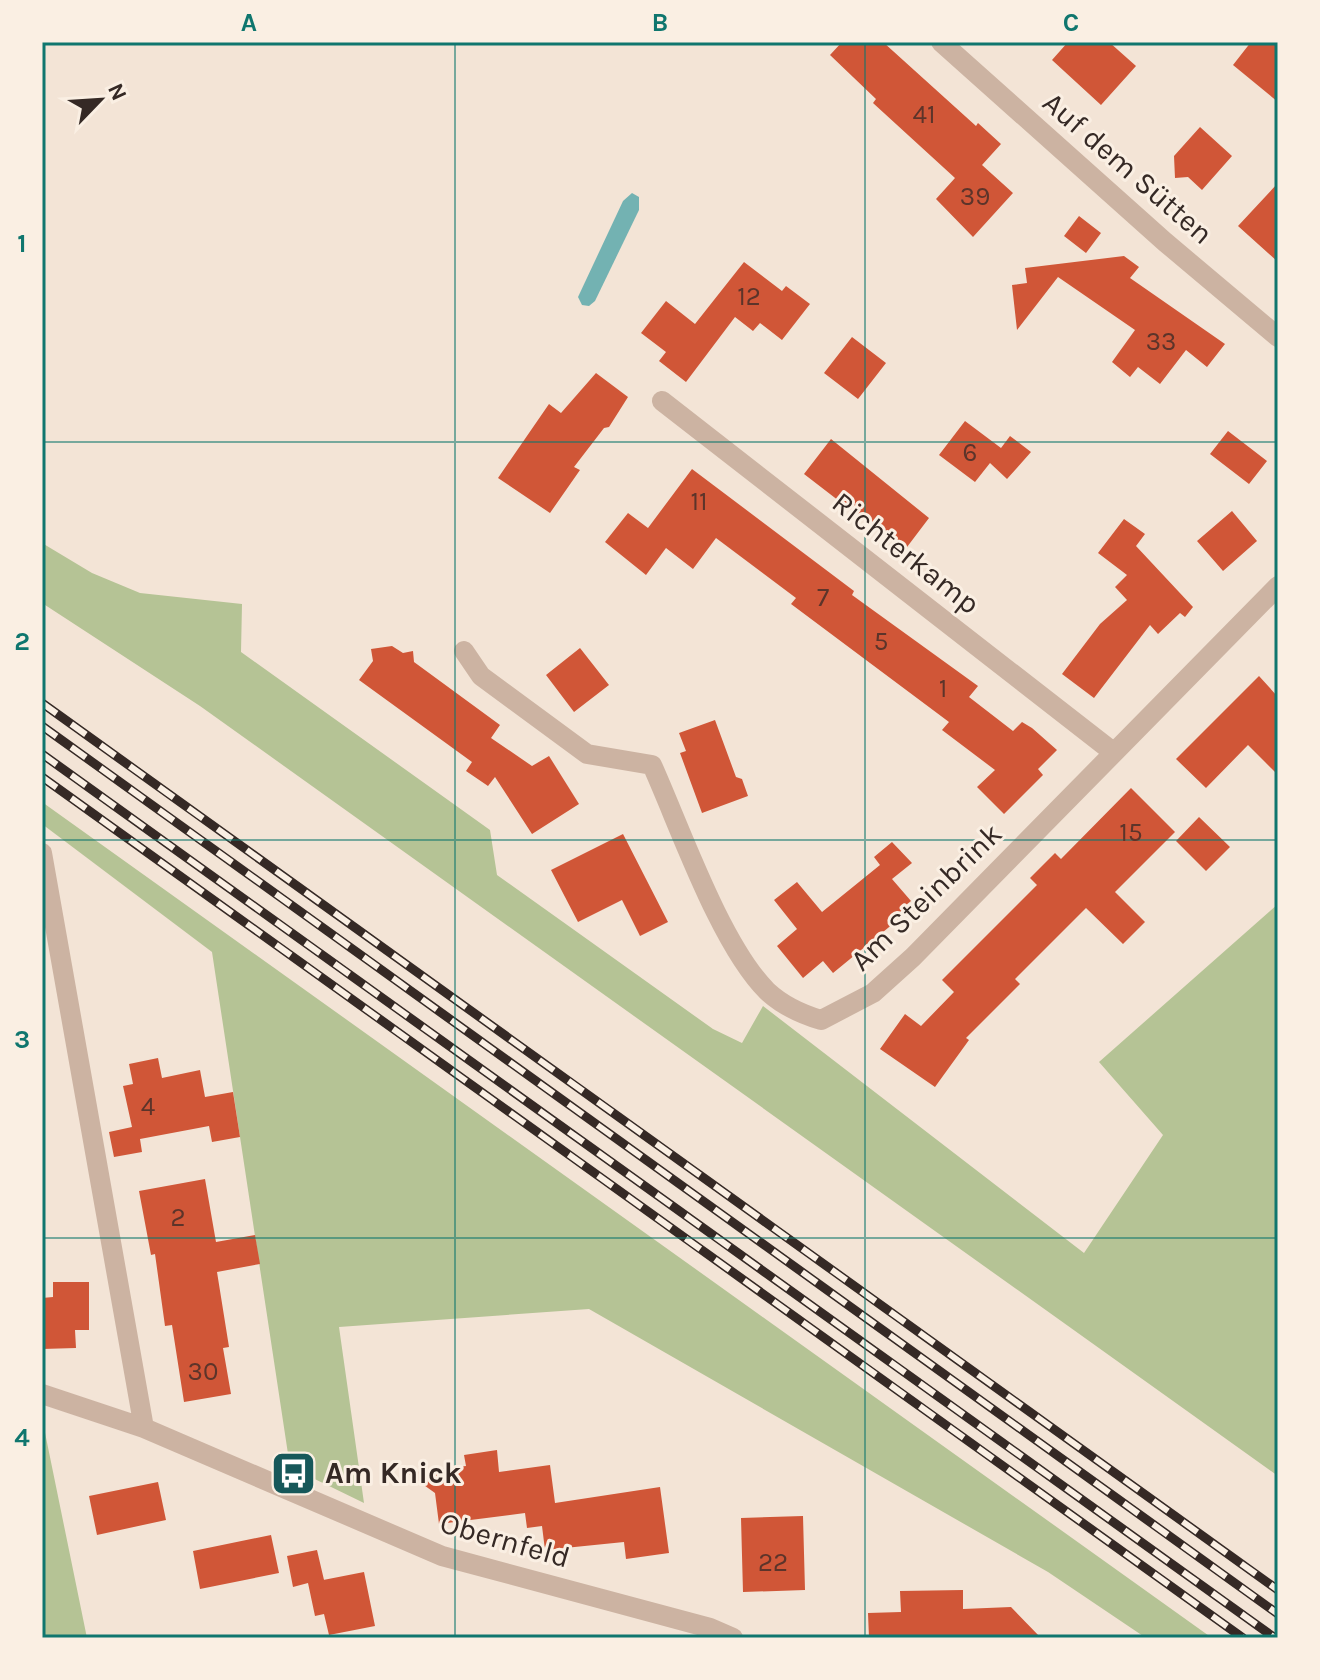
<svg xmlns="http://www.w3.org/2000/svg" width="1320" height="1680" font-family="Karla,sans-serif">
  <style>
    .green { fill: #b5c395 }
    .water { fill: #73b2b2 }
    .building { fill: #d05637 }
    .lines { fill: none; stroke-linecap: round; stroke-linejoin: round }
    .street { stroke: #ccb3a2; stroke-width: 20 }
    .rail-casing { stroke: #352925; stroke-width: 9 }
    .rail { stroke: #faefe3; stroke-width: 6; stroke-dasharray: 18; stroke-linecap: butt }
    .grid { fill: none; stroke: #0f766e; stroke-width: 2; stroke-opacity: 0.55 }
    .labels { text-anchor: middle; stroke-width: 6; stroke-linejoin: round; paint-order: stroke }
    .number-label { font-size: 26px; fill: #5c342a }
    .street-label { font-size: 30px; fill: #352925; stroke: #faefe3 }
    .poi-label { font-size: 30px; font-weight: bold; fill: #352925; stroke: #faefe3; text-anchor: start }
    .neatline { fill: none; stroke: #0f766e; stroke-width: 3 }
    .grid-label { font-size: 26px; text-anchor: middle; font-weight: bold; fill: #0f766e }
  </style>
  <rect width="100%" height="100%" fill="#f3e4d6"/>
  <!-- green -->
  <path class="green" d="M42,543L92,573L140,593L242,604L241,652L490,830L497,875L713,1029L742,1043L763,1006L1084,1253L1163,1135L1099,1062L1278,904V1476L200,706L42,603Z
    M42,802L1212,1638H1146L1048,1572L589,1309L339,1327L364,1503L290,1467L212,952L42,824Z
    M42,1418L87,1638H42Z"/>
  <!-- water -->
  <path class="water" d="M632,193L639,197V210L595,301L589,306L582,305L578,297L623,201Z"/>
  <!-- building -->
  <path class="building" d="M842,42H883L976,126L978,123L1001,144L982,165L1013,193L973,237L936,199L955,178L873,103L876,99L830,55Z
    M1068,42H1109L1136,66L1101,105L1052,60Z
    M1251,42H1278V102L1233,65Z
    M1200,127L1232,156L1202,190L1188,177L1175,178L1174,156Z
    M1278,183V262L1238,226Z
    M1079,216L1101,233L1086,253L1064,236Z
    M1124,256L1139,267L1130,278L1225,344L1207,367L1186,350L1160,384L1138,367L1130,377L1112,362L1135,330L1058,277L1017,330L1012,285L1027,283L1025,268Z
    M744,262L782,291L786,286L810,304L782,340L760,323L753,331L735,317L686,382L659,361L666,352L641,333L666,301L695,324Z
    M852,337L886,363L858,399L824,373Z
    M596,373L628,397L609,427L604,428L574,467L580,470L550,513L498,478L549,404L561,413Z
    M965,421L1001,448L1010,436L1031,452L1007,479L990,463L975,482L939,455Z
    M1228,431L1267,461L1249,484L1210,454Z
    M831,439L929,518L904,551L804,474Z
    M692,469L854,591L852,595L978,686L969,697L1013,731L1022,722L1032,728L1057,750L1038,769L1043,775L1004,814L977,787L995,770L942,730L949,722L791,604L796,598L716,538L693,569L666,548L646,575L605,542L628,513L648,528Z
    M1232,511L1257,541L1223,571L1197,541Z
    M1124,519L1145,534L1136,546L1193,607L1185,617L1180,613L1158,634L1150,625L1094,698L1062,674L1100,624L1127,600L1115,587L1127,575L1098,553Z
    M392,646L403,653L413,651L414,662L500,725L491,738L532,766L549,756L579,804L532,834L495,777L488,786L466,771L472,762L359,680L373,661L371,649Z
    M580,648L609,685L574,712L546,675Z
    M1259,676L1278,697V775L1248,745L1206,788L1176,759Z
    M715,720L736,777L742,779L748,796L702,813L680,753L686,751L679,733Z
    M1131,788L1175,832L1115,892L1145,922L1123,944L1086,908L1015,979L1020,984L966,1038L969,1040L935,1087L880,1049L905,1014L921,1026L954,992L942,980L1037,885L1030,878L1055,853L1061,859Z
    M1199,817L1230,847L1206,871L1176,841Z
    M623,834L668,922L640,936L622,900L578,922L551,870Z
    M892,842L912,863L892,879L911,901L901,909L905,914L833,973L823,961L803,978L777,946L797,929L774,900L797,882L822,912L880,865L874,857Z
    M158,1058L162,1078L200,1070L205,1097L233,1092L240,1137L212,1142L209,1126L140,1139L142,1152L114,1157L109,1132L132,1127L123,1086L133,1084L129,1064Z
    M205,1179L216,1242L255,1235L260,1264L217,1272L229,1347L223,1348L231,1394L184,1402L172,1325L165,1326L155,1254L151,1255L139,1191Z
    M53,1282H89V1330H75L76,1348L42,1349V1298L53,1297Z
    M497,1450L499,1472L550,1465L555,1503L660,1487L669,1553L626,1559L624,1542L545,1550L542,1526L527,1528L525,1513L439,1524L435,1493L407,1473L466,1466L464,1455Z
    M158,1482L166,1520L97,1535L89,1496Z
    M803,1516L805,1590L743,1592L741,1518Z
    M271,1535L279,1573L200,1589L193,1551Z
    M317,1550L324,1580L313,1582L364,1572L375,1626L329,1635L324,1614L315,1616L308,1583L293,1587L287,1556Z
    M963,1590V1609L1011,1607L1041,1638H869L868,1613L901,1612L900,1591Z"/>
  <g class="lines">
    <!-- street -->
    <path class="street" d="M941,42L1165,242L1278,337
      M662,401L1113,752
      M464,651L481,676L587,754L652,765C680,827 720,944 767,991C783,1006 801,1014 821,1020L873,993L913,957L1278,586
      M42,853L144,1428
      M42,1394L144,1428L442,1556L710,1628L733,1638"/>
    <defs>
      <path id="rail" d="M42,703L1278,1590
        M42,726L1278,1614
        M42,754L1275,1638
        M42,777L1243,1638"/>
    </defs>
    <!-- rail casing -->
    <use href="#rail" class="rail-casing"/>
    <!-- rail -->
    <use href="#rail" class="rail"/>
  </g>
  <!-- grid -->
  <path class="grid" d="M455,42V1638M865,42V1638M42,442H1278M42,840H1278M42,1238H1278"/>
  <!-- icons -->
  <defs>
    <symbol id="bus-square" viewBox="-11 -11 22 22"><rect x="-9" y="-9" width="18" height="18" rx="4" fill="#17585a" stroke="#faefe3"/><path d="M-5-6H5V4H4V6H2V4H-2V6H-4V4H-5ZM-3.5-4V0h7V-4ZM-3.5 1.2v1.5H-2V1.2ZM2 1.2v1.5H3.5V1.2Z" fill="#fff"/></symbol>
  </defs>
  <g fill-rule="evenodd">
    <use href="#bus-square" x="268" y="1448" width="51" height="51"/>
  </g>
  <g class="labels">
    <!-- number labels -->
    <g class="number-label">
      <text x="924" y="123">41</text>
      <text x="975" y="205">39</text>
      <text x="749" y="305">12</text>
      <text x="1161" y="350">33</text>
      <text x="970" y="461">6</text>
      <text x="699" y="510">11</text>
      <text x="823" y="606">7</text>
      <text x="881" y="650">5</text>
      <text x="943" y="697">1</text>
      <text x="1131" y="841">15</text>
      <text x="148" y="1115">4</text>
      <text x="178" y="1226">2</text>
      <text x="203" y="1380">30</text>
      <text x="773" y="1571">22</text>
    </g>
    <!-- street labels -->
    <g class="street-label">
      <text transform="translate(1128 168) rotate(41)" y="10">Auf dem Sütten</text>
      <text transform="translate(906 553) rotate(38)" y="10">Richterkamp</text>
      <text transform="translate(926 897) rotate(-44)" y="10">Am Steinbrink</text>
      <text transform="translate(505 1540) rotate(16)" y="10">Obernfeld</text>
    </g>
    <!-- poi labels -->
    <g class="poi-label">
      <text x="325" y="1483">Am Knick</text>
    </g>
  </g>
  <!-- border -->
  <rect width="1320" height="1680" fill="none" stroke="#faefe3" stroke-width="88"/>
  <!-- north arrow -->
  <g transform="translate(100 100) rotate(65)" stroke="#faefe3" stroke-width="6" paint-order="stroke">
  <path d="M0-6L14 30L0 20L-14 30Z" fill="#352925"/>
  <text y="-12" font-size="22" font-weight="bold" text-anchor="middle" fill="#352925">N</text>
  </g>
  <rect x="44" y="44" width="1232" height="1592" class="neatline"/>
  <g class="grid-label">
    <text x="249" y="31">A</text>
    <text x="660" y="31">B</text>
    <text x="1071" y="31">C</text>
    <text x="22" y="252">1</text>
    <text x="22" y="650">2</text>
    <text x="22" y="1048">3</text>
    <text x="22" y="1446">4</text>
  </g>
</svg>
